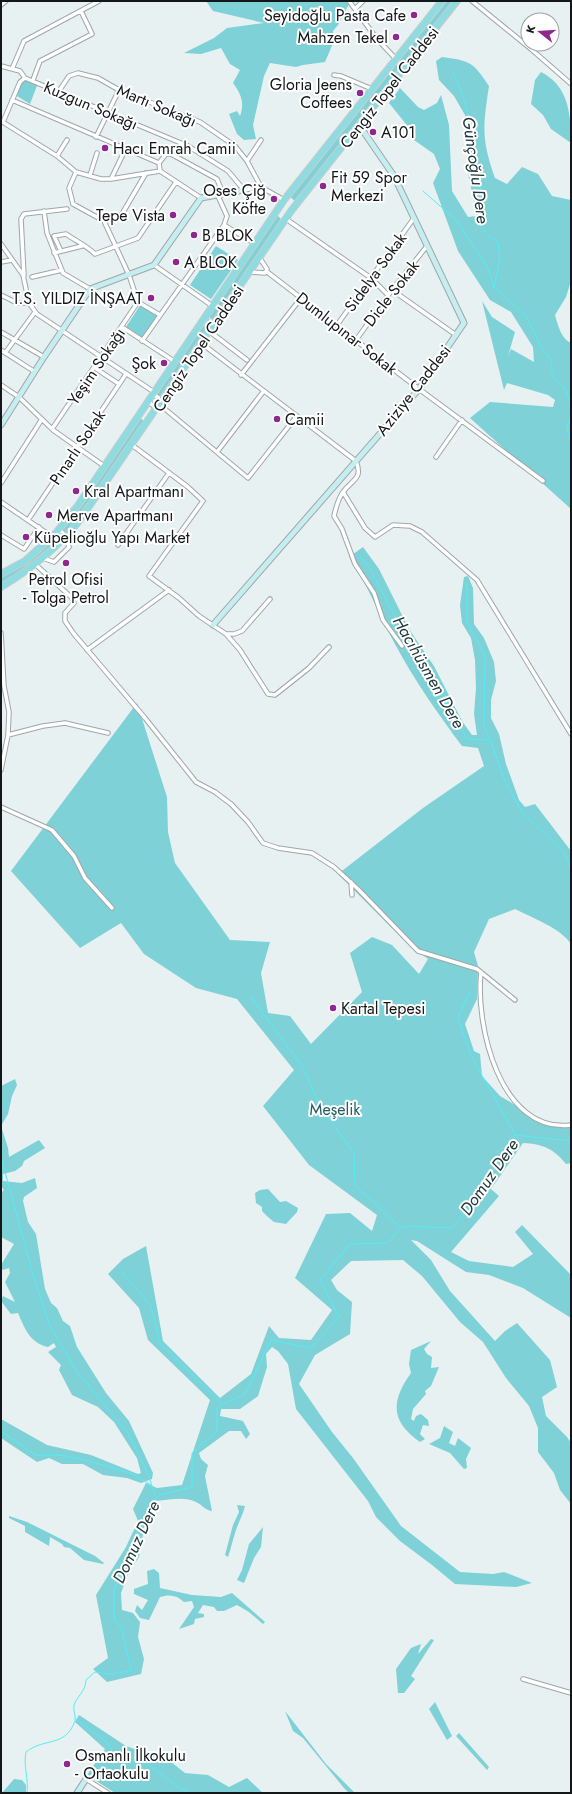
<svg xmlns="http://www.w3.org/2000/svg" width="572" height="1794" font-family="Jost,sans-serif">
  <style>
    .green { fill: #7ed1d6 }
    .lines { fill: none; stroke-linecap: round; stroke-linejoin: round }
    .stream { stroke: #54edf6; stroke-width: 1 }
    .street-casing { stroke: #9fa7a8; stroke-width: 5.5 }
    .secondary-casing { stroke: #9fa7a8; stroke-width: 7 }
    .primary-casing { stroke: #cbcccc; stroke-width: 8 }
    .street { stroke: #fff; stroke-width: 3.5 }
    .secondary { stroke: #c6edef; stroke-width: 5 }
    .primary { stroke: #8edce0; stroke-width: 6 }
    .poi-dot { fill: #8f288e; stroke: #fff; stroke-width: 1.5 }
    .labels { text-anchor: middle; stroke-width: 4; stroke-linejoin: round; paint-order: stroke }
    .poi-label { font-size: 16px; fill: #141718; stroke: #fff; text-anchor: start }
    .street-label { font-size: 16px; fill: #141718; stroke: #fff }
    .park-label { font-size: 16px; fill: #226064; stroke: #fff }
    .water-label { font-size: 17px; font-style: italic; fill: #203a3b; stroke: #fff }
  </style>
  <rect width="100%" height="100%" fill="#e7f1f1"/>
  <!-- green -->
  <path class="green" d="M206,1H347L349,4L338,25L333,31L334,41L325,62L303,65L296,67L270,63L264,76L253,125L256,139L244,140L237,134L229,114L237,111L240,116C245,103 241,94 233,83L240,70L230,64L221,48L201,54L184,53L214,38L227,28L264,23L213,11Z
    M447,1H453L295,201L290,197Z
    M442,57C471,61 473,62 489,86C483,126 481,139 495,178L507,184L522,167L538,174L552,196L571,200V281L566,297L555,315C558,325 561,339 571,343V509L470,418L490,402L553,407L555,400L548,395L507,383L504,390L482,301L492,317L515,332L508,356L511,349L534,362L533,347L511,312L490,300L458,251L433,183L440,169L434,154L414,140L410,129L389,103L400,88L418,107L424,110L437,103L441,95L449,125L452,191L468,217L477,216L468,173L465,115L454,96L439,80L436,61Z
    M541,72C569,86 571,115 571,143L551,129L543,115L531,104L535,80Z
    M26,80L38,83L30,104L17,96L21,84Z
    M277,215L281,219L213,320L208,317Z
    M216,246L238,260L211,299L190,285Z
    M141,304L158,315L143,338L126,327Z
    M207,318L212,321L161,398L156,394Z
    M140,418L144,421L82,513L66,532L62,529Z
    M52,540L56,544L25,568L1,584V577Z
    M363,547L379,569L409,629L434,666L462,721L472,735H477L474,714L476,688L475,660L471,638L462,623L460,605L464,577L468,576L473,588L474,624L484,638L494,662L496,681L491,700V718L499,734L506,764L519,800L525,807L535,804L571,851V944C562,929 531,917 515,909L489,919L474,952L478,966L477,999L465,1024L474,1051L480,1054L482,1076L500,1096L544,1122L571,1125V1163L566,1164C554,1149 543,1144 523,1143L491,1189L499,1196L451,1252L469,1261L513,1267L533,1254L515,1232L522,1225L571,1275V1318L523,1288L489,1275L466,1272L417,1241L411,1240L431,1260L450,1291L495,1341L505,1331L517,1323L550,1360L557,1387L542,1397L546,1416L567,1437L571,1443V1504L560,1490L554,1473L538,1452V1428L529,1406L506,1378L483,1342L460,1322L422,1276L403,1260L351,1261L331,1280L337,1290L352,1302L350,1334L315,1355L299,1384L332,1432L353,1458L401,1526L460,1572L493,1574L504,1572L532,1583L516,1587L455,1584L432,1565L400,1541L376,1517L368,1501L296,1409L288,1364L278,1351L272,1347L266,1354L267,1367L258,1396L240,1409H221L220,1416L243,1421L250,1434L246,1439L241,1431H229L199,1453L201,1459L208,1465L205,1476L212,1511C204,1510 203,1505 196,1502C185,1496 167,1500 155,1501L144,1528L139,1557L128,1574L121,1593L122,1610L133,1613L140,1622L138,1637L144,1659L141,1674L107,1682L93,1669L108,1658L96,1595L126,1547L138,1521L133,1509L146,1483L157,1488L182,1485L210,1400L148,1340L139,1308L108,1274L123,1259L146,1246L163,1341L220,1398L251,1374L269,1326L279,1338L311,1340L332,1310L295,1278L326,1214L350,1213L372,1231L377,1215L309,1165L263,1106L294,1070L237,999L196,988L144,954L121,923L80,948L11,871L137,703L167,797L168,832L175,863L230,940L270,942L261,973L268,1013L290,1016L311,1044L362,992L350,953L372,937L392,945L419,974L428,959L406,942L338,874L423,808L484,766L478,748L462,746C438,714 415,681 396,646C380,617 368,585 349,557Z
    M15,1079L17,1085L12,1096L8,1114L1,1126V1086Z
    M1,1126L8,1148L9,1157L39,1140L45,1148L24,1161L22,1166L15,1171L3,1174V1181L22,1183L35,1178L37,1188L24,1197L23,1201L28,1222L36,1234L45,1289L51,1303L57,1308L63,1321L70,1326L77,1347L106,1393L129,1421L153,1473L152,1479L141,1483L127,1478L103,1475L83,1464H62L49,1458L37,1462L1,1438V1419L47,1445L91,1455L138,1474L141,1473L137,1458L114,1422L98,1407L72,1395L59,1370L61,1365L48,1352L56,1347L54,1343L48,1347C30,1343 25,1329 18,1313L11,1314L1,1301L3,1296L15,1302L5,1282L10,1273L9,1268L3,1270L1,1268V1265L14,1244L1,1237V1193L4,1190L1,1186Z
    M268,1189L280,1202L286,1201L298,1208L297,1212L286,1224L274,1222L268,1217L262,1211V1207L256,1203L255,1193L260,1190Z
    M431,1341L424,1349L427,1354L432,1357L431,1368L439,1367L431,1386L425,1391L426,1394L413,1409L411,1419L414,1421L416,1416L421,1414L428,1420L429,1426L423,1425L420,1434L425,1439L420,1442C390,1421 391,1401 411,1373L409,1364L411,1350Z
    M444,1426L453,1432L449,1443L455,1446L458,1438L471,1448L466,1459L467,1468L464,1469L450,1453L429,1444L440,1438Z
    M237,1505L245,1506C243,1515 239,1521 236,1530C233,1539 231,1548 228,1557L225,1555L233,1525L239,1512Z
    M9,1516L27,1522L95,1556L104,1563L103,1564L84,1560L70,1548L64,1547L62,1544L50,1537L49,1546L25,1532V1526L9,1518Z
    M263,1527L261,1547L254,1558L244,1583L237,1580L242,1570L249,1544Z
    M154,1569L159,1573L160,1588L192,1595L221,1597L232,1593L265,1622L263,1624L249,1612L237,1605L224,1611H217L214,1607L203,1605L198,1613L204,1614V1617L195,1619L194,1624L179,1629L194,1607L192,1601L184,1602C177,1595 169,1594 160,1597L149,1620L140,1618L135,1611L137,1605L142,1610L148,1600L134,1594V1589L148,1584L147,1571Z
    M431,1639L434,1640L411,1676L415,1679L404,1693H398L396,1669L411,1648L421,1644L418,1654Z
    M435,1702L452,1736L447,1740L429,1709Z
    M285,1711L326,1764L355,1793H349L344,1788L303,1738L293,1731Z
    M79,1715L126,1746L171,1762L185,1773L208,1775L229,1787L247,1778L263,1793H115L87,1775L105,1749L75,1722Z
    M459,1733L489,1767L487,1770L456,1736Z
    M14,1779L22,1780L26,1785V1793H2Z"/>
  <g class="lines">
    <!-- stream -->
    <path class="stream" d="M453,72C472,111 475,152 481,194C482,204 479,219 483,228C486,235 492,239 498,242L500,258L494,287L526,316L543,350L552,362C551,381 553,375 563,387C566,391 569,399 571,404
      M423,191L456,220L487,266L494,287
      M571,415L567,427L571,444
      M360,556L370,569L394,614L417,650L467,739L490,740L506,783L522,812L565,854L571,869
      M467,583V622L485,656L484,726L490,739
      M469,993L458,1018L471,1056L515,1134
      M250,996L302,1066L319,1104L354,1153L355,1185L400,1227
      M1,1157L32,1271L49,1324L77,1372L128,1433L146,1469L156,1497
      M121,1271L151,1306L160,1343L222,1404
      M1,1431L35,1455H59L86,1460L133,1474L151,1485
      M76,1719L107,1742L115,1756L122,1760L135,1761L141,1759L178,1787L191,1793
      M27,1793C29,1779 23,1766 26,1752C45,1737 65,1748 75,1721C76,1716 73,1710 74,1705C77,1696 86,1691 86,1680L95,1672L109,1674L131,1671L122,1629L114,1620V1590L133,1550L140,1530L152,1504L159,1495L192,1487V1453L217,1431V1407L245,1394L271,1340L311,1348L339,1317L320,1280L350,1244L387,1243L403,1226L452,1228L478,1198L507,1145L515,1135L571,1141"/>
    <defs>
      <path id="street" d="M349,1L377,39L396,59
        M472,1L531,49L571,84
        M1,5L6,1
        M355,9L363,1
        M1,66L20,71L25,78L188,146L228,171L244,190L261,187L284,200
        M12,69L24,41L99,1
        M334,75L341,76L372,89
        M33,80L40,61L92,34L81,11
        M59,91L69,76L78,73L98,78L119,90L200,122L235,146L247,161L261,187
        M12,100L159,163L160,171
        M1,121L57,156L76,172L101,179H111L160,171L201,198
        M3,122L20,82L25,78
        M96,137L119,90
        M57,156L67,140
        M247,161L261,140
        M159,163L166,154H171L217,179L223,194
        M76,172L69,188L73,204L104,221L122,214L146,173
        M90,175L97,153
        M111,179L126,148
        M44,211L47,233L63,273L90,289
        M286,219L371,278L388,295
        M104,221L129,275L138,302
        M224,225L254,243
        M1,244L23,275L29,303L37,314L154,392
        M61,251L54,236L66,234C76,241 87,246 95,254L138,238L176,182
        M54,253L82,246
        M1,262L12,260
        M154,265L211,305
        M266,271L419,389L543,481
        M249,272L265,273L267,269L259,257
        M24,276L21,219L24,214L67,209
        M32,277L62,270
        M392,290L456,335
        M1,295L17,303H29
        M138,302L160,315
        M337,325L414,218
        M122,327L174,361
        M209,331L247,360
        M1,332L44,357
        M356,340L392,290L427,246
        M142,341L224,225L227,216L218,196
        M201,343L356,461C363,479 353,479 343,492C338,499 336,507 334,516L342,529L355,564L374,593L383,620L402,646
        M1,350L35,372
        M5,353L35,312
        M95,368L119,384
        M241,375L301,298
        M1,385L19,397L53,430L104,466
        M150 401a5 5 0 1 1 10 0a5 5 0 1 1-10 0Z
        M159,404L248,478L296,417
        M52,429L138,302
        M132,445L188,487L203,501L149,576L179,598L199,616L226,634H234L242,631L270,599
        M217,452L263,392
        M436,457L462,420
        M1,483L42,419
        M343,492L365,528L375,537L393,525L410,526L422,532L477,580L571,734
        M1,502L51,536
        M28,520L126,374
        M54 536a5 5 0 1 1 10 0a5 5 0 1 1-10 0Z
        M1,535L24,549L39,527
        M118,545L169,473
        M43,558L54,562L69,547L66,536
        M35,564L72,598L74,603L65,613V621L74,634L145,718L196,782L215,792L231,804L248,822L263,843L278,848L312,853L334,867L358,889L418,951L477,969L515,1000
        M1,633L4,686L9,712L8,735L1,770
        M226,634L240,650L268,694L275,695L309,668L329,647
        M87,650L169,590
        M8,735L43,726L65,723L108,733
        M1,807L52,830L74,856L85,878L112,908
        M351,882L352,895
        M481,972C475,1025 500,1134 571,1125
        M523,1679L571,1693
        M86,1779L108,1793"/>
      <path id="secondary" d="M1,425L44,357L90,289L154,265L201,198L244,190
        M213,625L419,389L464,323L394,176L359,125
        M77,1793L86,1779"/>
      <path id="primary" d="M1,574L25,561L56,533L79,504L284,200L442,1
        M1,587C31,569 57,548 79,521L291,211L457,1"/>
    </defs>
    <!-- street casing -->
    <use href="#street" class="street-casing"/>
    <!-- secondary casing -->
    <use href="#secondary" class="secondary-casing"/>
    <!-- primary casing -->
    <use href="#primary" class="primary-casing"/>
    <!-- street -->
    <use href="#street" class="street"/>
    <!-- secondary -->
    <use href="#secondary" class="secondary"/>
    <!-- primary -->
    <use href="#primary" class="primary"/>
  </g>
  <!-- markers -->
  <g class="poi-dot">
    <circle cx="414" cy="15" r="4"/>
    <circle cx="396" cy="37" r="4"/>
    <circle cx="360" cy="93" r="4"/>
    <circle cx="373" cy="132" r="4"/>
    <circle cx="105" cy="148" r="4"/>
    <circle cx="323" cy="186" r="4"/>
    <circle cx="274" cy="199" r="4"/>
    <circle cx="173" cy="215" r="4"/>
    <circle cx="194" cy="235" r="4"/>
    <circle cx="176" cy="262" r="4"/>
    <circle cx="151" cy="298" r="4"/>
    <circle cx="164" cy="363" r="4"/>
    <circle cx="277" cy="419" r="4"/>
    <circle cx="76" cy="491" r="4"/>
    <circle cx="49" cy="515" r="4"/>
    <circle cx="26" cy="537" r="4"/>
    <circle cx="66" cy="563" r="4"/>
    <circle cx="333" cy="1008" r="4"/>
    <circle cx="67" cy="1764" r="4"/>
  </g>
  <g class="labels">
    <!-- poi labels -->
    <g class="poi-label">
      <text x="406" y="21" text-anchor="end">Seyidoğlu Pasta Cafe</text>
      <text x="388" y="43" text-anchor="end">Mahzen Tekel</text>
      <text x="352" y="90" text-anchor="end">Gloria Jeens<tspan x="352" dy="18">Coffees</tspan></text>
      <text x="381" y="138">A101</text>
      <text x="113" y="154">Hacı Emrah Camii</text>
      <text x="331" y="183">Fit 59 Spor<tspan x="331" dy="18">Merkezi</tspan></text>
      <text x="266" y="196" text-anchor="end">Oses Çiğ<tspan x="266" dy="18">Köfte</tspan></text>
      <text x="165" y="221" text-anchor="end">Tepe Vista</text>
      <text x="202" y="241">B BLOK</text>
      <text x="184" y="268">A BLOK</text>
      <text x="143" y="304" text-anchor="end">T.S. YILDIZ İNŞAAT</text>
      <text x="156" y="369" text-anchor="end">Şok</text>
      <text x="285" y="425">Camii</text>
      <text x="84" y="497">Kral Apartmanı</text>
      <text x="57" y="521">Merve Apartmanı</text>
      <text x="34" y="543">Küpelioğlu Yapı Market</text>
      <text x="66" y="585" text-anchor="middle">Petrol Ofisi<tspan x="66" dy="18">- Tolga Petrol</tspan></text>
      <text x="341" y="1014">Kartal Tepesi</text>
      <text x="75" y="1761">Osmanlı İlkokulu<tspan x="75" dy="18">- Ortaokulu</tspan></text>
    </g>
    <!-- street labels -->
    <g class="street-label">
      <text transform="translate(389 87) rotate(-52)" y="6">Cengiz Topel Caddesi</text>
      <text transform="translate(91 105) rotate(23)" y="6">Kuzgun Sokağı</text>
      <text transform="translate(157 105) rotate(23)" y="6">Martı Sokağı</text>
      <text transform="translate(375 272) rotate(-54)" y="6">Sidelya Sokak</text>
      <text transform="translate(391 293) rotate(-52)" y="6">Dicle Sokak</text>
      <text transform="translate(347 333) rotate(38)" y="6">Dumlupınar Sokak</text>
      <text transform="translate(198 348) rotate(-56)" y="6">Cengiz Topel Caddesi</text>
      <text transform="translate(96 366) rotate(-56)" y="6">Yeşim Sokağı</text>
      <text transform="translate(413 390) rotate(-52)" y="6">Aziziye Caddesi</text>
      <text transform="translate(77 447) rotate(-56)" y="6">Pınarlı Sokak</text>
    </g>
    <!-- park labels -->
    <g class="park-label">
      <text x="335" y="1115">Meşelik</text>
    </g>
    <!-- water labels -->
    <g class="water-label">
      <text transform="translate(476 170) rotate(82)" y="6">Günçoğlu Dere</text>
      <text transform="translate(429 672) rotate(60)" y="6">Hacıhüsmen Dere</text>
      <text transform="translate(489 1177) rotate(-55)" y="6">Domuz Dere</text>
      <text transform="translate(136 1542) rotate(-65)" y="6">Domuz Dere</text>
    </g>
  </g>
  <!-- border -->
  <rect width="572" height="1794" fill="none" stroke="#141718" stroke-width="4"/>
  <!-- north arrow -->
  <g transform="translate(540 32) rotate(287)"><circle r="19" fill="#ffffff" stroke="#a1a2a3"/>
  <path d="M0-3L7 15L0 10L-7 15Z" fill="#8f288e"/>
  <text y="-6" font-size="11" font-weight="bold" text-anchor="middle" fill="#141718">K</text>
  </g>
</svg>
